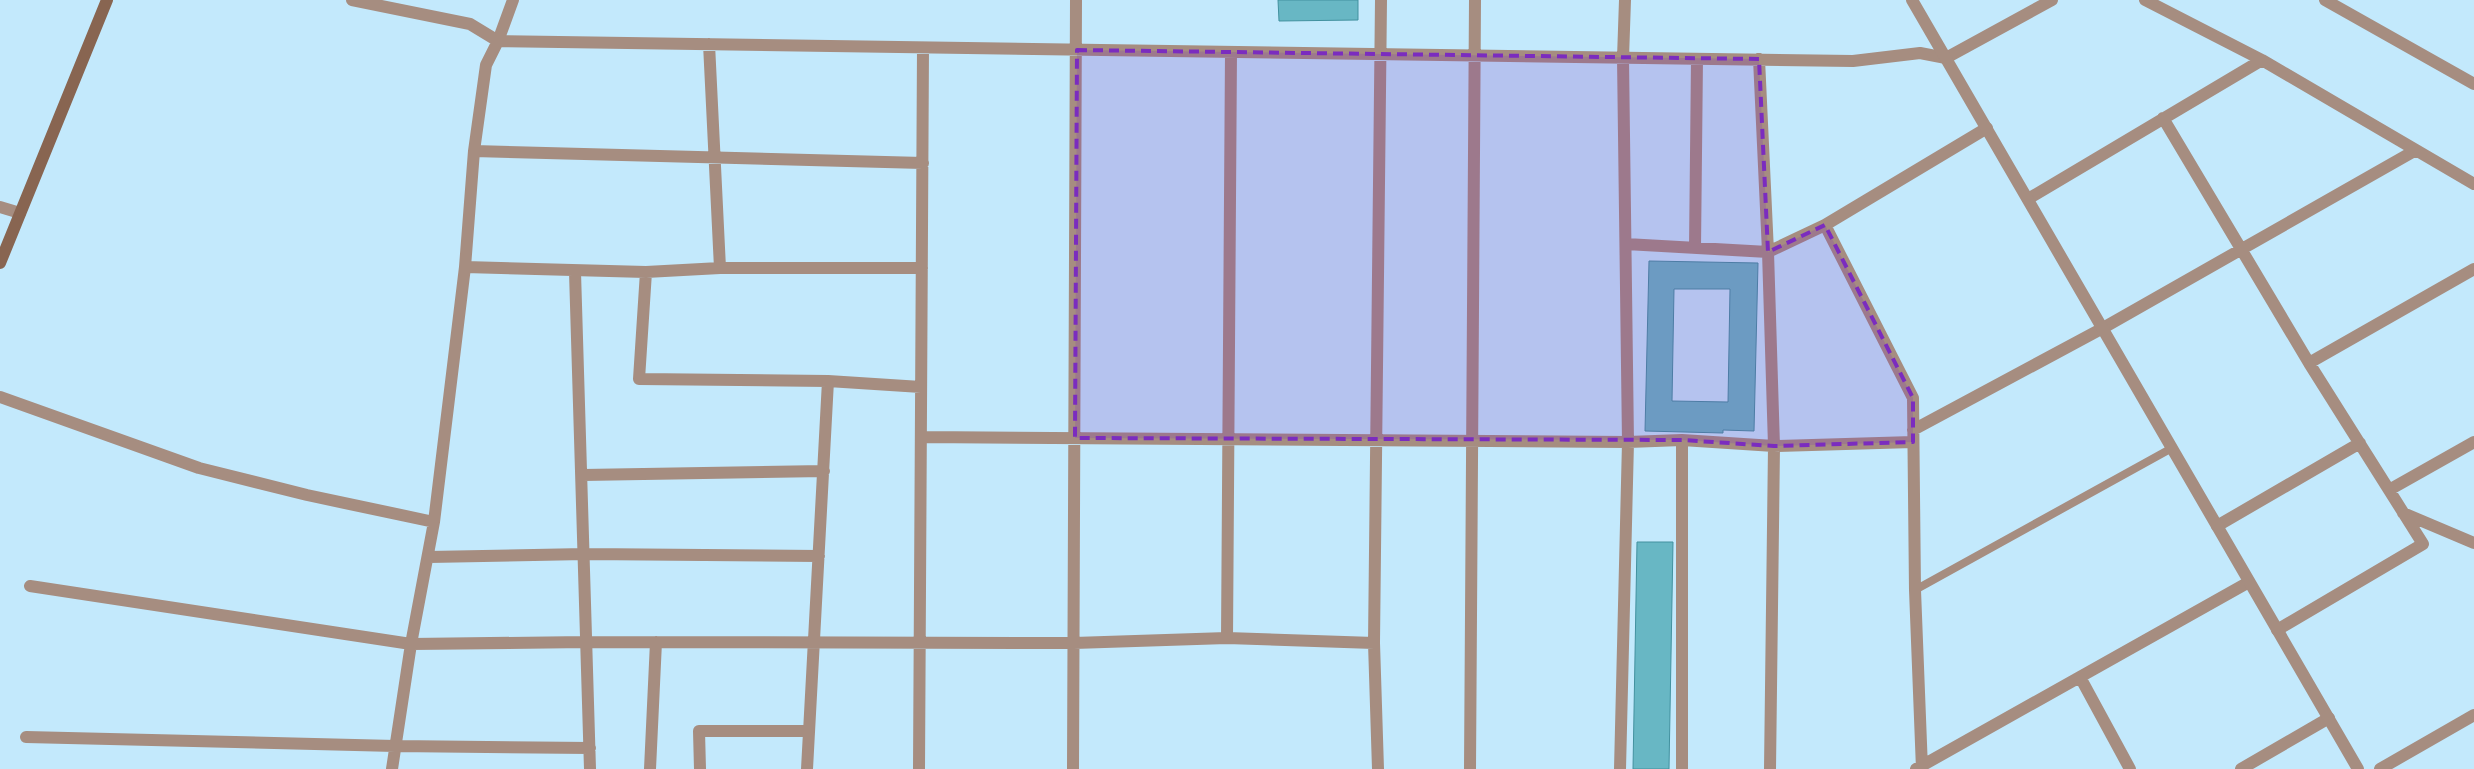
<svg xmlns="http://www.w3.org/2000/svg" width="2474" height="769" font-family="Inter,sans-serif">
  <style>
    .building { fill: #68b7c4; stroke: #42919f; fill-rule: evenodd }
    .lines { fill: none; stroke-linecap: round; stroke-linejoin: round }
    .service { stroke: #a68d80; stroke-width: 8 }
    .minor { stroke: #a68d80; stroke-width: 12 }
    .tertiary { stroke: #a68d80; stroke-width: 12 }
    .secondary { stroke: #886551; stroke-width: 12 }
    .marked { fill: #7b2cbf; fill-opacity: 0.2; stroke: #7b2cbf; stroke-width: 4; stroke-dasharray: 10 6; stroke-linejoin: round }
  </style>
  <rect width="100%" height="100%" fill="#c3e9fc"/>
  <!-- building -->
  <path class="building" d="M1278,0H1358V20L1279,21Z
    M1649,261L1758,263L1754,431L1723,430V433L1645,431ZM1674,289H1730L1728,402L1672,401Z
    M1637,542H1673L1669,769H1633Z"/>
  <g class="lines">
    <!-- service -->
    <path class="service" d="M1915,590L2172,448"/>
    <!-- minor -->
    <path class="minor" d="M352,0L470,24L498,41L1853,61L1920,53L1946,58L2052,0
      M2145,0L2262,60L2474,184
      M2325,0L2474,84
      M709,44L720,268
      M2163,118L2309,363L2389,490
      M474,151L923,163
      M2028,199L2262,60
      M0,207L20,213
      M1825,225L1913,398L1915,590L1922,769
      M1626,244L1768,252L1759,59
      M1695,248L1697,59
      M465,267L646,272
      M575,272L590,769
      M2309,363L2474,269
      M921,387L828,381L639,379L646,272L720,268H922
      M0,397L199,468L307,495L434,522
      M1913,430L2103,328L2416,150
      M921,437L1628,442L1682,440L1774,446L1913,442
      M583,475L824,471
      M2403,513L2474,543
      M2217,526L2360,443
      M429,557L585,554L819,556
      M30,586L411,644L587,642L1074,643L1227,638L1374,643
      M2277,630L2423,544L2389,490L2474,442
      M1227,638L1231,52
      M2080,677L2130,769
      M26,737L395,746L590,748
      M392,769L411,644L434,522L465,267L474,151L486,65L498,41L513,0
      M650,769L656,642
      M700,769L699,731H809
      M807,769L828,381
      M919,769L923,48
      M1073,769L1076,0
      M1378,769L1374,643L1381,0
      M1470,769L1475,0
      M1620,769L1628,442L1623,58L1625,0
      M1682,769V440
      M1770,769L1774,446L1768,252L1825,225L1987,128
      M1916,769L2249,582
      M2241,769L2329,718
      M2380,769L2474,715"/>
    <!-- tertiary -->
    <path class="tertiary" d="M1912,0L2358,769"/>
    <!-- secondary -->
    <path class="secondary" d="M0,263L107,0"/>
  </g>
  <!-- marked area -->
  <path class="marked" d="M1077,50L1759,59L1768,252L1825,225L1913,398V442L1774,446L1682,440L1075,438Z"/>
</svg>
